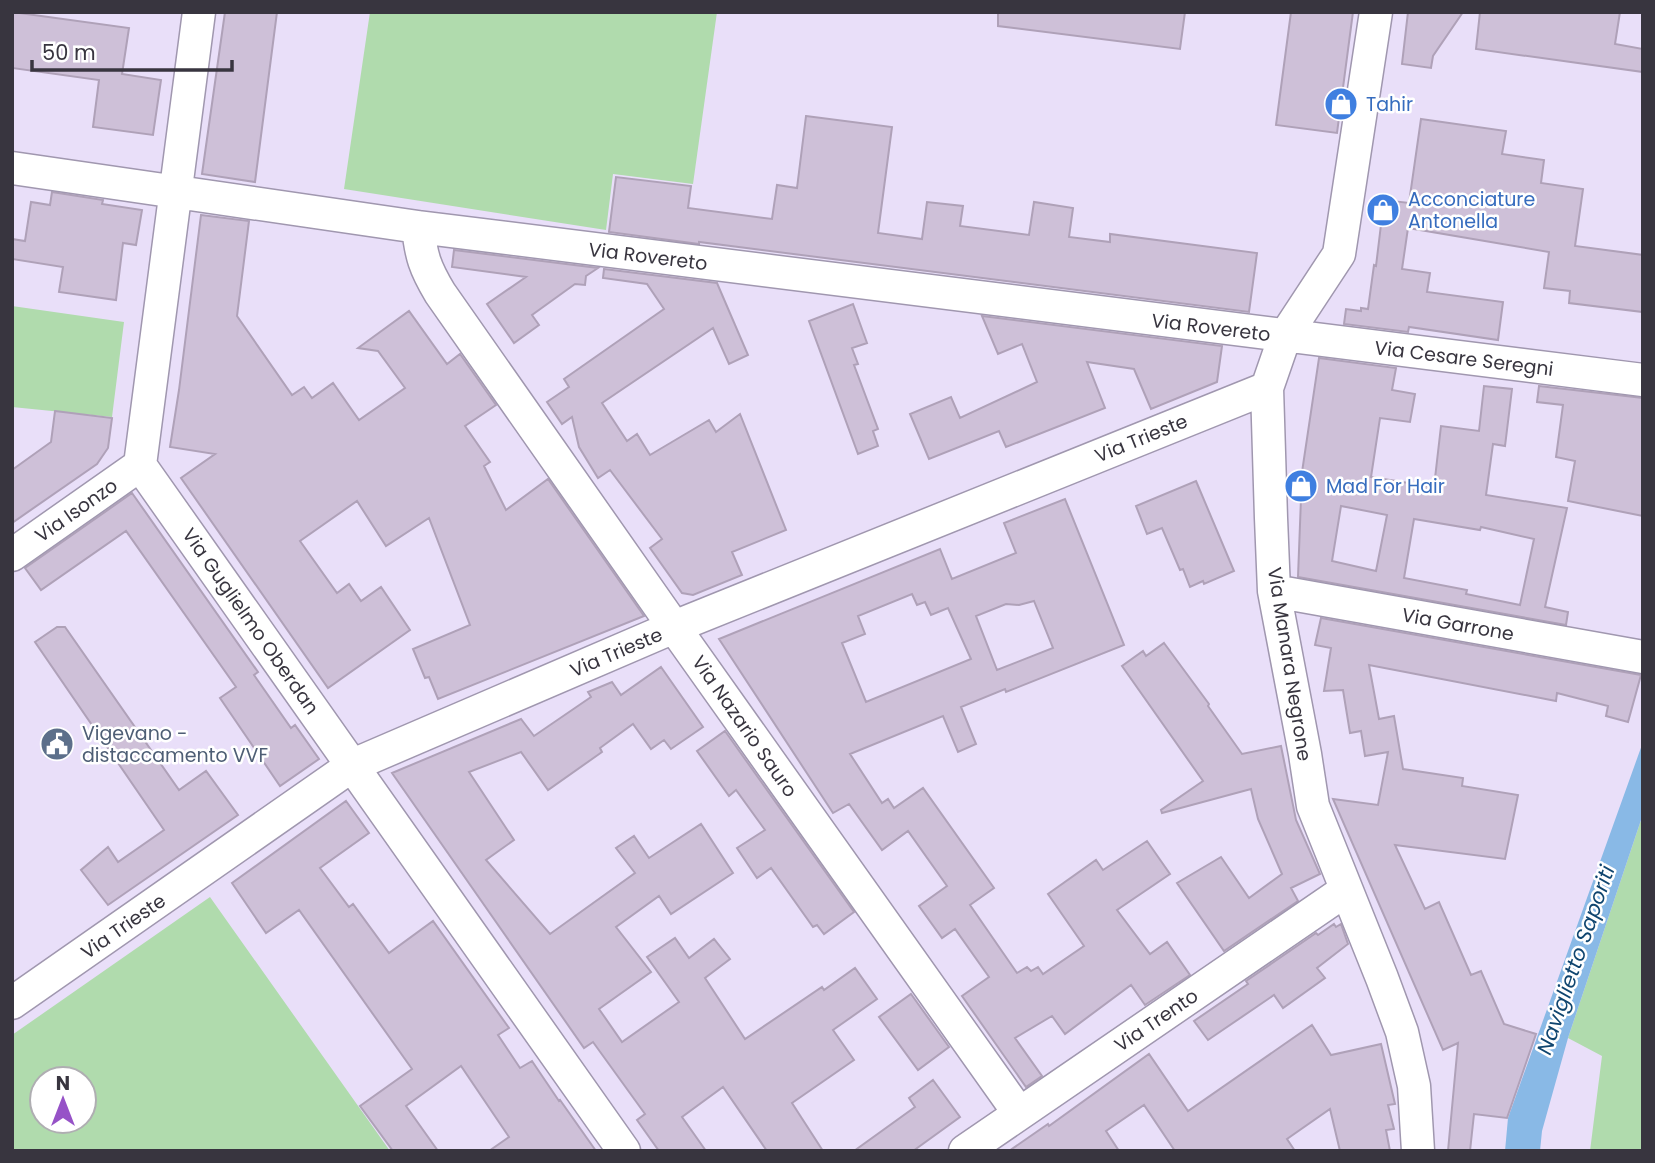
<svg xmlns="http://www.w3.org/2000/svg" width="1655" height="1163" font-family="Poppins,sans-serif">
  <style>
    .green { fill: #b0dbad; fill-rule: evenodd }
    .water { fill: #89b9e6 }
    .building { fill: #cec0d8; stroke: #afa1b8; stroke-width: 2; fill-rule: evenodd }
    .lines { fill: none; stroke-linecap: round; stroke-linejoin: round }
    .minor-casing { stroke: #a097af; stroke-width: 35 }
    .minor { stroke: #fff; stroke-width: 32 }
    .labels { text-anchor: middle; stroke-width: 5; stroke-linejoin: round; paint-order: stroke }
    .shop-label { font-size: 19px; fill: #366cbe; stroke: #fff; text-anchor: start }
    .street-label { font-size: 19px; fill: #38353f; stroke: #fff }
    .service-label { font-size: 19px; fill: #4e5e75; stroke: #fff; text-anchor: start }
    .water-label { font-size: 21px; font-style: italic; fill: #0f456f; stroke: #fff }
  </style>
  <rect width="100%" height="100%" fill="#e9dff9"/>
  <!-- green -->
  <path class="green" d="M370,12H717L693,184L613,174L606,230L344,189Z
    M12,306L124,322L112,417L12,407Z
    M1643,814V1151H1590L1602,1056L1568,1038Z
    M210,897L390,1151H12V1035ZM84,1079V1121H42V1079Z"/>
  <!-- water -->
  <path class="water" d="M1643,742V814L1568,1038L1542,1131L1540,1151H1505L1508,1118Z"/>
  <!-- building -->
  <path class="building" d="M12,12L129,28L122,74L161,80L153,135L93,127L99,80L12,68Z
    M225,12H277L255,182L202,174Z
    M998,12H1185L1180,49L998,26Z
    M1291,12H1353L1337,133L1276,125Z
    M1408,12H1463L1433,56L1431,68L1402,64Z
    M1480,12H1620L1615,44L1643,49V72L1476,49Z
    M806,116L892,127L878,233L922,239L927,202L963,206L960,226L1029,235L1034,202L1073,208L1069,237L1110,242V234L1257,253L1249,312L699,242V244L609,232L616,177L691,186L688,208L772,219L777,185L797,188Z
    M1421,119L1506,131L1502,154L1544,160L1541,183L1583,189L1575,246L1643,255V312L1569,303L1570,291L1544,288L1549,252L1408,228L1402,269L1430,273L1427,292L1503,302L1498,340L1409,327L1408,332L1344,324L1346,309L1361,311V308L1368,309L1374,265L1376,266L1384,200L1409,203Z
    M52,192L103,200L102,204L142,210L136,245L123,243L116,300L59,292L63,267L12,259V239L25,241L31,202L50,205Z
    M201,215L249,221L237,316L292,395L304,387L312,398L333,383L359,420L405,388L378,351L358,348L409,311L447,364L460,354L496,405L465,426L490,462L484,466L506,510L548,479L644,616L438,699L429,677L425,678L413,649L470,625L429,518L386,546L357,501L300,541L337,593L349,584L361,601L381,587L410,630L328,688L181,478L215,454L170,447L179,390Z
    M454,250L598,268L586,276L585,285L575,284L532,315L539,325L514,343L487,304L526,277L452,267Z
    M604,269L717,283L748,355L729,364L713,328L602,403L627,441L637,434L650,455L709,420L716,432L740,414L786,530L732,552L742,575L693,595L682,593L650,548L662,539L610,470L598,478L579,447L572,417L562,424L547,402L569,387L564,379L664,309L647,284L603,278Z
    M853,304L867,343L852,348L858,364L854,365L878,429L873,431L878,446L858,454L809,321Z
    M982,316L1222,346L1217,382L1151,409L1134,369L1087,362L1105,408L1006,447L999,431L929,459L910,414L951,397L960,418L1037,382L1022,344L998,354Z
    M1319,358L1396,368L1392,390L1415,394L1410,422L1380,418L1371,477L1434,487L1441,426L1479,431L1484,386L1512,389L1505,446L1493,444L1486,495L1567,508L1545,607L1568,612L1566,625L1298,577L1302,472ZM1341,506L1387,515L1376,571L1332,561ZM1414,519L1480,530L1481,527L1534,539L1520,605L1466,594L1467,590L1404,578Z
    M1539,386L1643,398V516L1568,501L1575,461L1556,457L1563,405L1537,402Z
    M55,411L112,418L108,448L97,464L12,523V470L51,442Z
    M1196,481L1234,571L1204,584L1203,581L1190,587L1183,569L1180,570L1162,528L1147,534L1136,506Z
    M132,493L258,672L254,675L291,728L295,725L319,759L280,786L220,698L236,687L126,531L41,590L25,568Z
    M1065,499L1124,645L1006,692L1005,689L961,707L976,744L958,752L943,716L850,754L882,803L888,799L894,808L923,788L994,888L970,905L1017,973L1027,967L1031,971L1038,967L1043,974L1084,946L1048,894L1096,860L1103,870L1147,841L1170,874L1117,910L1150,954L1167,942L1190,975L1145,1005L1131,985L1065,1034L1052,1016L1015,1038L1042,1076L1026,1087L962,996L989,977L955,929L942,938L919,906L947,886L908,831L882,850L849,804L833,813L719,639L940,549L952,579L1016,553L1004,523ZM912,594L917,605L925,602L931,615L948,608L971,659L866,702L842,643L865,634L858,616ZM1034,601L1053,648L997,670L976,616L1006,604L1019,605Z
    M1321,618L1641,675L1628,722L1606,716L1608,706L1557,693L1556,701L1369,665L1379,719L1394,716L1403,769L1463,778L1462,786L1518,795L1505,859L1395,845L1425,909L1439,902L1471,975L1481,971L1504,1024L1536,1034L1507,1118L1474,1114L1470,1151H1448L1458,1043L1443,1050L1333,799L1378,805L1388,752L1365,756L1361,731L1350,733L1343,690L1324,691L1331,648L1315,645Z
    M57,627H65L179,790L206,771L238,815L108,905L81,870L108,847L118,862L164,830L35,642Z
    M1164,643L1209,704L1208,706L1242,754L1281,746L1296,820L1320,874L1291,888L1298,901L1224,951L1177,883L1221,857L1249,898L1282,874L1258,819L1251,789L1162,813L1161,810L1203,781L1122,666L1143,651L1146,656Z
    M661,667L703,727L671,749L664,740L651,749L633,724L600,748L602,752L548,790L521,752L469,772L514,840L486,860L550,934L635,873L616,848L634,836L649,858L701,824L733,873L671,914L659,896L616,927L651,972L599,1009L622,1042L679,1002L647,957L675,938L689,958L714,939L730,959L705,978L745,1039L822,987L824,990L855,968L877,999L833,1030L854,1060L792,1103L823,1151H767L723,1087L682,1117L706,1151H659L637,1120L645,1114L593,1042L584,1048L392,773L521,719L534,736L591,697L588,692L612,682L621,695Z
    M725,731L854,912L824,934L817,925L813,927L771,868L757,878L737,848L765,830L736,790L729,796L697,751Z
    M346,801L369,833L320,868L349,907L353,904L389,953L433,921L509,1028L498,1035L520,1068L532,1061L559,1101L560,1100L596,1151H489L509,1137L461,1066L406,1106L438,1151H393L360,1106L412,1069L299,910L266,933L232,883Z
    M1334,924L1336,927L1341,924L1348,944L1317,968L1325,978L1283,1008L1274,995L1208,1040L1194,1021L1248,984L1246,981L1316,933L1318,935Z
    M911,994L949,1047L918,1070L879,1017Z
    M1312,1025L1331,1055L1381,1044L1395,1104L1388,1105L1394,1129L1386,1130L1390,1151H1340L1330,1109L1287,1139L1295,1151H1175L1144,1105L1106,1131L1119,1151H1009L1048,1124L1049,1126L1149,1054L1188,1111Z
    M933,1080L960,1117L913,1151H854L915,1107L909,1098Z"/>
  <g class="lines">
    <defs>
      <path id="minor" d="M199,12L140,465L624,1151
        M1376,12L1339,254L1285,336L1267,388L1271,518L1274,591L1305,754L1313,806L1382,978L1402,1032L1414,1086L1418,1151
        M12,168L418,227L1643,380
        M418,227C421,256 425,268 440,293L674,627L1019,1113
        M12,555L140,465
        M1274,591L1643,657
        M12,1003L353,765L674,627L1267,388
        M965,1151L1346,890"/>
    </defs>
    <!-- minor casing -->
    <use href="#minor" class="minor-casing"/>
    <!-- minor -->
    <use href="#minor" class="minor"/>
  </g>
  <!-- icons -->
  <defs>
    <symbol id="shop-disc" viewBox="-11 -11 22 22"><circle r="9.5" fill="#3f7fe0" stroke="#fff"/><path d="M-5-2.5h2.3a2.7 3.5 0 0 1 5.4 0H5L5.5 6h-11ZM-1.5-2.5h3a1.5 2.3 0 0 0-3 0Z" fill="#fff"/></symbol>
    <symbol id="civic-disc" viewBox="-11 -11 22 22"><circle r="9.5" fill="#5c6f8a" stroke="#fff"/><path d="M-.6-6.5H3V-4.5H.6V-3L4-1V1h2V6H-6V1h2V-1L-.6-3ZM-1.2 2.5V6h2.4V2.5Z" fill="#fff"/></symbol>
  </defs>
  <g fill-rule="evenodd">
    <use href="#shop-disc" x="1322" y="85" width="38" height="38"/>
    <use href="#shop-disc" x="1364" y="191" width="38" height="38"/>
    <use href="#shop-disc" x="1282" y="467" width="38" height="38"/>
    <use href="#civic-disc" x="38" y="725" width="38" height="38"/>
  </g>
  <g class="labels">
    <!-- shop labels -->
    <g class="shop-label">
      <text x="1366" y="111">Tahir</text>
      <text x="1408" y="206">Acconciature<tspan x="1408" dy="22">Antonella</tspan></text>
      <text x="1326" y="493">Mad For Hair</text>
    </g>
    <!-- street labels -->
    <g class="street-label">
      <text transform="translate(648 256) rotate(7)" y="7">Via Rovereto</text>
      <text transform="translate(1211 327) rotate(7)" y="7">Via Rovereto</text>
      <text transform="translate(1464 358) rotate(7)" y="7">Via Cesare Seregni</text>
      <text transform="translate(1141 438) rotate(-22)" y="7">Via Trieste</text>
      <text transform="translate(76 510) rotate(-35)" y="7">Via Isonzo</text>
      <text transform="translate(251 621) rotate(55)" y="7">Via Guglielmo Oberdan</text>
      <text transform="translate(1458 624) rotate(10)" y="7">Via Garrone</text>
      <text transform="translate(616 652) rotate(-23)" y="7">Via Trieste</text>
      <text transform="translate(1290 664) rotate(81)" y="7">Via Manara Negrone</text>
      <text transform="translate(745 726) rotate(55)" y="7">Via Nazario Sauro</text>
      <text transform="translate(123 926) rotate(-35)" y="7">Via Trieste</text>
      <text transform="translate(1156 1020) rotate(-34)" y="7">Via Trento</text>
    </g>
    <!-- service labels -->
    <g class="service-label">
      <text x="82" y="740">Vigevano -<tspan x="82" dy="22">distaccamento VVF</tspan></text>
    </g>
    <!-- water labels -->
    <g class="water-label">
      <text transform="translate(1576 960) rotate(-71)" y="7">Naviglietto Saporiti</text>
    </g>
  </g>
  <!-- border -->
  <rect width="1655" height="1163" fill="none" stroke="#38353f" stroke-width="28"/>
  <!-- north arrow -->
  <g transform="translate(63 1100)"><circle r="33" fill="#ffffff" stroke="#afaeb2" stroke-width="2"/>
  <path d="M0-5L12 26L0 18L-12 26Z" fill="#9652c7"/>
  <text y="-10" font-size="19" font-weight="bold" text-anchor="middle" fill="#38353f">N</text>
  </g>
  <!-- scale -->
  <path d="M32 60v10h200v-10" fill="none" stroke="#38353f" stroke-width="3.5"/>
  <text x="42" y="60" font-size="21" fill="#38353f" stroke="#ffffff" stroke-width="5" paint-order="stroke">50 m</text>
</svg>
